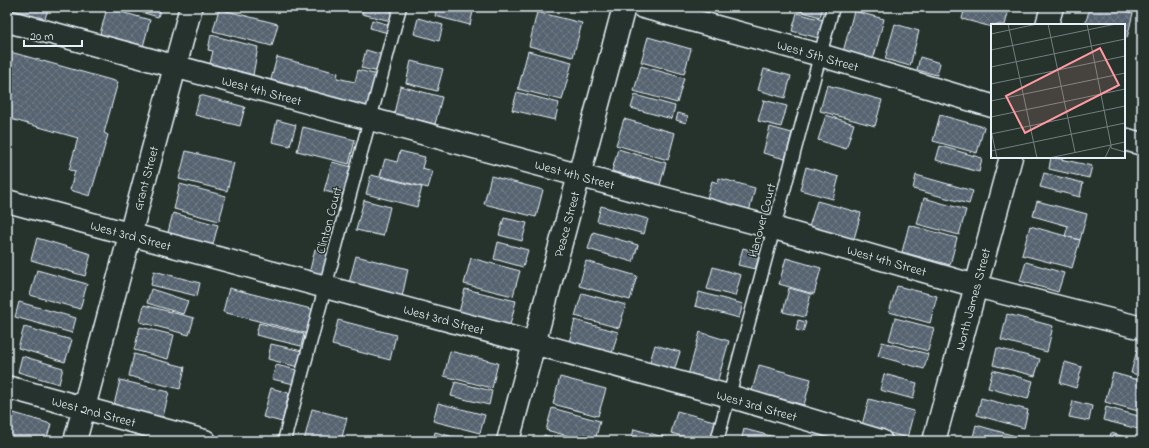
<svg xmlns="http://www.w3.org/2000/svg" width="1149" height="448" font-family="'Indie Flower',sans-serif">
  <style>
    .building { fill: url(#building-cross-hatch); stroke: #e8f1f8 }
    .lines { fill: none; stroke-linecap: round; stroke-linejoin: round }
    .lane-casing { stroke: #e8f1f8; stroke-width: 15 }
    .street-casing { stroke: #e8f1f8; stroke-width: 25 }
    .lane { stroke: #26332d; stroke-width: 12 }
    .street { stroke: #26332d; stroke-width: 22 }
    .labels { text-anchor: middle; stroke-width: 3; stroke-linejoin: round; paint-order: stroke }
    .street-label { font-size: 13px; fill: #e8f1f8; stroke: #26332d }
    .inset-road { fill: none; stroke: #747f7e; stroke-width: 1 }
    .view { fill: #ff9aa2; fill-opacity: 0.15; stroke: #ff9aa2; stroke-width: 2 }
    .inset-edge { fill: none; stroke: #e8f1f8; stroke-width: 2 }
  </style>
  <defs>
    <pattern id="building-cross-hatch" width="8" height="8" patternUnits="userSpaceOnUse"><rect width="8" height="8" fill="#566370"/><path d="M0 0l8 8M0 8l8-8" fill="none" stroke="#6e7a85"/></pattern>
  </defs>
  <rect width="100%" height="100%" fill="#26332d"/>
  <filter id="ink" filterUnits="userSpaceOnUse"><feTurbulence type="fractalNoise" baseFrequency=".025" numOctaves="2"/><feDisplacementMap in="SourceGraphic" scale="8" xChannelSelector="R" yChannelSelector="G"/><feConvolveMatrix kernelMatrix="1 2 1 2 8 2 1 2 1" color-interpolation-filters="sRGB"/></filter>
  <g filter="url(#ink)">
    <!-- building -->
    <path class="building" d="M7,7H49L44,21L7,10Z
      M124,7H161L158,17Z
      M363,7H395L391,21L362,14Z
      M437,7H474L470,25L435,16Z
      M667,7H704L701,16Z
      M786,7H823L820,17Z
      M965,7H1000L1009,9L1005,25H992V27L962,19Z
      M1090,7H1109L1133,13L1127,38L1124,37V25H1085Z
      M107,8L150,20L143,47L100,34Z
      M219,9L278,24L272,46L213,31Z
      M854,11L884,19L873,60L843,52Z
      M537,12L582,23L573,57L529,46Z
      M797,13L823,20L818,38L792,31Z
      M418,18L443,25L439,41L414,34Z
      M372,20L390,25L388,33L370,28Z
      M895,24L919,31L910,66L885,59Z
      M211,35L258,47L253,75L210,64L213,51L208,50Z
      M648,37L691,49L684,74L641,62Z
      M366,50L383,55L379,72L361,68Z
      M7,51L118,82L104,133L108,135L90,196L70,190L75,171L69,170L78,138L7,118Z
      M528,51L572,62L562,100L518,89Z
      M277,57L338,73L337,78L355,82L358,70L378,75L371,105H367V106L270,83Z
      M920,57L940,63L937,75L917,70Z
      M411,61L443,69L437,91L406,83Z
      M641,66L684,78L677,103L634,91Z
      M764,69L791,76L785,98L758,90Z
      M827,85L882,100L875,126L820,111Z
      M400,86L442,97L435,124L394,114Z
      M517,92L559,103L555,120L512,110Z
      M200,95L245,107L240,126L195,115Z
      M635,95L675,106L672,119L631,108Z
      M764,100L787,106L781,127L758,121Z
      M678,113L688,116L686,123L676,120Z
      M826,115L854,124L846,149L818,140Z
      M940,115L984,127L977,153L933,141Z
      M624,119L675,133L668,160L616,145Z
      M277,120L296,125L290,146L272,142Z
      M303,127L355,140L349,164L297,151Z
      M770,127L792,133L785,159L763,153Z
      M940,146L982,158L979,172L936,160Z
      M618,149L666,163L660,185L612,171Z
      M186,151L234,163L227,191L179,179Z
      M400,151L425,157L422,168L433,171L428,188L380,176L385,159L397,162Z
      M1051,157L1092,166L1089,178L1049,169Z
      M332,162L352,167L345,196L324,191Z
      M806,167L839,177L833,199L800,190Z
      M1044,173L1083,183L1080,197L1040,187Z
      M371,175L422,187L417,207L366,194Z
      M916,175L973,191L969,204L913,189Z
      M491,176L543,190L536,217L484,204Z
      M719,178L755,188L749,212L712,202L713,199L707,198L712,181L718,183Z
      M180,184L226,196L219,221L174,209Z
      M924,198L966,210L959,235L917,224Z
      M364,200L390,207L383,236L356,230Z
      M817,201L861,213L854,239L809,227Z
      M1037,201L1087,214L1080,240L1065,236L1068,226L1033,216Z
      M601,206L648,219L644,234L597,221Z
      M173,213L218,225L212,248L167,236Z
      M504,218L527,223L522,241L499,235Z
      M909,225L957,238L950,265L902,252Z
      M1030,226L1080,240L1072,268L1022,255Z
      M593,232L638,245L633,262L588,249Z
      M37,238L91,254L85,276L31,260Z
      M498,242L528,250L523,267L494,259Z
      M743,248L760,253L755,269L738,265Z
      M315,249L330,253L324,278L309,274Z
      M356,256L408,269L402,297L349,283Z
      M471,258L520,271L513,296L464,284Z
      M786,258L821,268L814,294L779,284Z
      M586,261L637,276L630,300L579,286Z
      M1026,262L1064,273L1058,292L1020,281Z
      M713,267L741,275L735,296L707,289Z
      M37,270L87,284L80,309L30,295Z
      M154,271L200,283L197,296L151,285Z
      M897,286L937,296L930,323L889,312Z
      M229,288L315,310L309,334L223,312Z
      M789,288L811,294L805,317L783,312Z
      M151,289L188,301L183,314L147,303Z
      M465,289L516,301L509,329L458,316Z
      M699,292L743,304L739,318L695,306Z
      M582,293L626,305L619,328L575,316Z
      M19,302L76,318L72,333L15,317Z
      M144,305L194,318L189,335L140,322Z
      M1007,314L1053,326L1047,352L1001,340Z
      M895,318L934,328L928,351L889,340Z
      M338,320L396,335L390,360L332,345Z
      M575,320L618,332L612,354L569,342Z
      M798,320L806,322L803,332L796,330Z
      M259,323L304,334L301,346L256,335Z
      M24,327L72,340L65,362L18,348Z
      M140,327L174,335L168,359L134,350Z
      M700,332L729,341L717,383L688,375Z
      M882,342L928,354L924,369L878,356Z
      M271,344L302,351L298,367L268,359Z
      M655,345L680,352L674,371L649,365Z
      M997,348L1040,359L1035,376L993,365Z
      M1137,350L1142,351V376L1131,373Z
      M450,351L498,363L492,388L444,376Z
      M134,354L185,367L180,389L129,376Z
      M22,356L63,368L59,384L18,372Z
      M1065,362L1082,367L1076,388L1060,383Z
      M276,365L297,370L294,384L272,379Z
      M759,365L811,379L804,405L752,391Z
      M993,370L1033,381L1028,399L988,388Z
      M1113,373L1142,381V412L1105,402Z
      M884,374L917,383L913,399L880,390Z
      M560,377L606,389L598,416L553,404Z
      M120,380L169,392L162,421L113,409Z
      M455,382L492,391L489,405L451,396Z
      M271,388L289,393L282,422L263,417Z
      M981,398L1028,410L1024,428L977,415Z
      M869,399L914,411L907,438L862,425Z
      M1073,401L1092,406L1089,421L1069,417Z
      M438,403L485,415L480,433L433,421Z
      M1106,407L1142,417V430L1103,420Z
      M552,408L600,421L595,441H587L546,430Z
      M312,409L347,418L341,441H304Z
      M7,411L51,424L46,441H7Z
      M677,411L718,422L713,441H699L671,433Z
      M976,425L1019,437L1018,441H972Z
      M634,429L678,441H631Z
      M744,429L790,441H741Z
      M435,432L468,441H433Z
      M1111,433L1139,441H1109Z
      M544,435L566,441H542Z"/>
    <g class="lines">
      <defs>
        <path id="lane" d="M284,441L400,7
          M717,441L833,7"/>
        <path id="street" d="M643,7L820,55L992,106
          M7,21L774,228L976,286L1142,328
          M1047,25L1052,7
          M1124,139L1142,144
          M7,201L729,396L881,441
          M7,387L205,441
          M75,441L191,7
          M508,441L624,7
          M934,441L1011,157"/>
      </defs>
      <!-- lane casing -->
      <use href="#lane" class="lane-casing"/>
      <!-- street casing -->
      <use href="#street" class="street-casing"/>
      <!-- lane -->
      <use href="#lane" class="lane"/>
      <!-- street -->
      <use href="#street" class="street"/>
    </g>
  </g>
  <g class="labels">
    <!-- street labels -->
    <g class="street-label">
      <text transform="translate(818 55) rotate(16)" y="5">West 5th Street</text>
      <text transform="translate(262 90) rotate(15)" y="5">West 4th Street</text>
      <text transform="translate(575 174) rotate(15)" y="5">West 4th Street</text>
      <text transform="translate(145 178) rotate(-75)" y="5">Grant Street</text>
      <text transform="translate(328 220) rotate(-75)" y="5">Clinton Court</text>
      <text transform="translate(761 220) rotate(-75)" y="5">Hanover Court</text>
      <text transform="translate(566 224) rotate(-75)" y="5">Peace Street</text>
      <text transform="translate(131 235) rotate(15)" y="5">West 3rd Street</text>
      <text transform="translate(887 260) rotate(16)" y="5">West 4th Street</text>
      <text transform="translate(972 299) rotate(-75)" y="5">North James Street</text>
      <text transform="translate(444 319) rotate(15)" y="5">West 3rd Street</text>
      <text transform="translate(757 405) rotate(16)" y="5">West 3rd Street</text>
      <text transform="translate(94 411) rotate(15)" y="5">West 2nd Street</text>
    </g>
  </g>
  <!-- overview -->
  <g transform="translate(991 24)">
    <rect width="134" height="134" fill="#26332d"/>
    <path class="inset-road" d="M17,0L46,134M57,0L84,128M96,0L120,121M0,10L46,0M0,26L125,0M0,43L134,15M0,60L134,32M0,77L134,49M0,93L134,65M0,106L6,134M0,110L134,82M120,121V124L134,128M0,127L134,99M58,134L134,118M114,134L120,121"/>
    <path class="view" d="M109,24L128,61L34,109L15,72Z"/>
    <rect width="134" height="134" class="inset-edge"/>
  </g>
  <!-- margin -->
  <rect width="1149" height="448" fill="none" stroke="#26332d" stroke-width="24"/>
  <rect x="12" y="12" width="1125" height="424" fill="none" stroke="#e8f1f8" stroke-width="1.5" filter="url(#ink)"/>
  <!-- scale -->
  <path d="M24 40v6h58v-6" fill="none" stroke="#e8f1f8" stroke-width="2"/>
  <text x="30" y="40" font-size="12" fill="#e8f1f8" stroke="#26332d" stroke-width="3" paint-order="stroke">20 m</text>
</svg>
